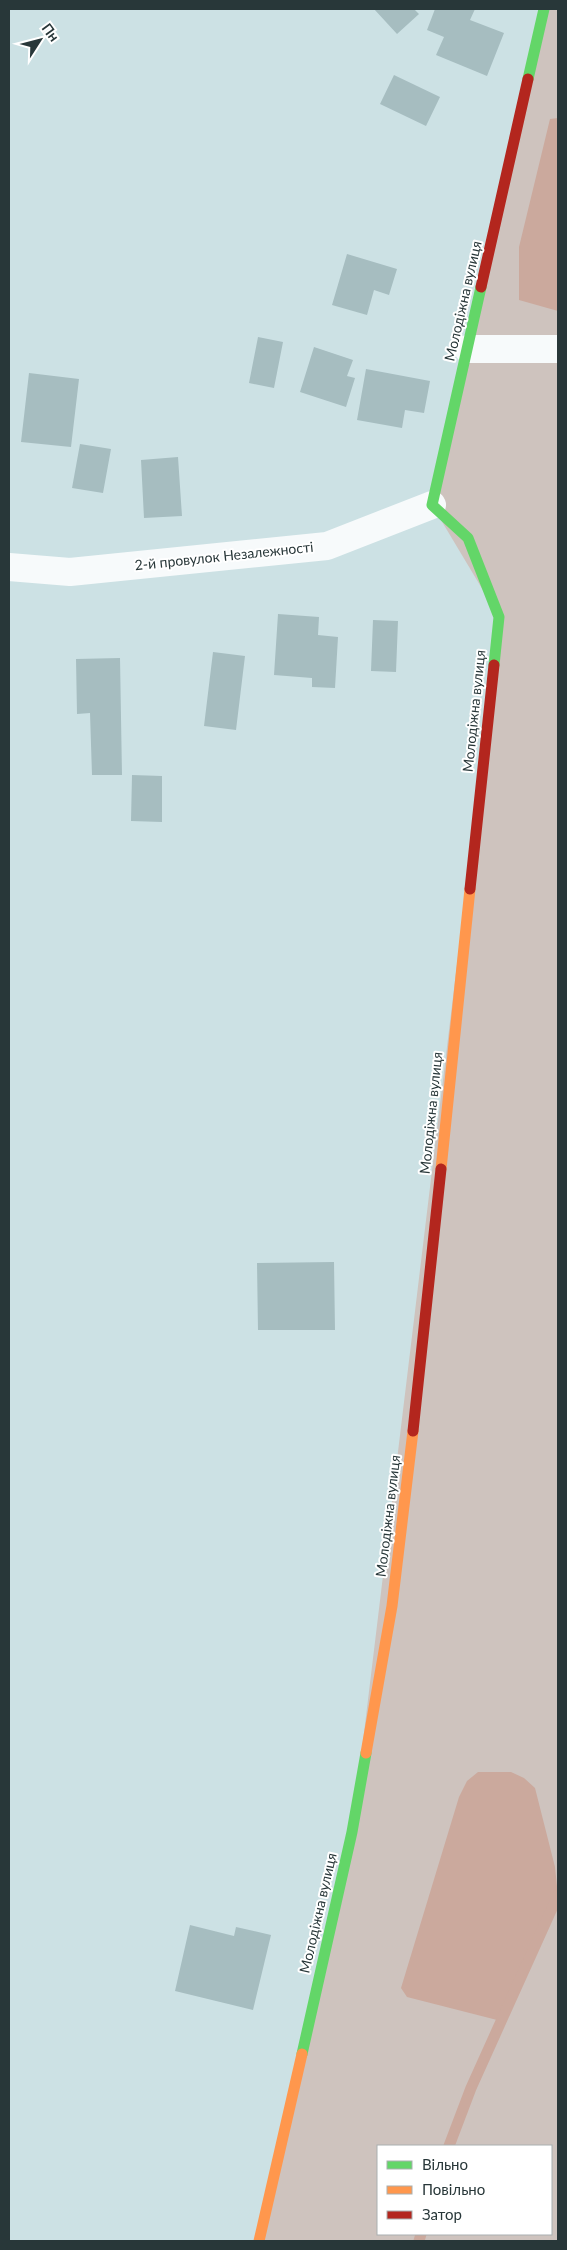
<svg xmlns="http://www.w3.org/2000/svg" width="567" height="2250" font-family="Lato,sans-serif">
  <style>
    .green { fill: #cec3be; fill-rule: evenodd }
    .water { fill: #cba99d }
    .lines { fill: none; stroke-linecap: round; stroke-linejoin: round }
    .stream { stroke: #cba99d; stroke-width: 11 }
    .building { fill: #a6bdc0 }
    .street { stroke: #f7fafb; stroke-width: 28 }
    .fast { stroke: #63d668; stroke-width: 11 }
    .slow { stroke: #ff974d; stroke-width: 11 }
    .jam { stroke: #b3261e; stroke-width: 11 }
    .labels { text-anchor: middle; stroke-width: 4; stroke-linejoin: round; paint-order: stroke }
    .street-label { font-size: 14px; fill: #283739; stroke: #fff }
  </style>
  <rect width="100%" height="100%" fill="#cce1e4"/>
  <!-- green -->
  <path class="green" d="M544,9H558V2241H259L352,1832L499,617L432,505ZM378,2146H551V2234H378Z"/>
  <!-- water -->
  <path class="water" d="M558,118V311L519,300V247L550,119Z
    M478,1772H511L524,1778L535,1788L555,1867L558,1896L501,2021L407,1997L401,1988L459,1797L467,1781Z"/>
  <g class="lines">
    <!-- stream -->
    <path class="stream" d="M449,2146L471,2088L558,1895
      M419,2241L421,2234"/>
  </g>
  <!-- building -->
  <path class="building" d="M374,9H414L419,14L397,34Z
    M435,9H475L470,20L504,33L487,76L436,55L444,37L427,30Z
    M394,75L440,97L426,126L380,104Z
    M347,254L397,269L389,295L374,290L367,315L332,305Z
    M258,337L283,342L274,388L249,383Z
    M314,347L353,360L347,376L355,378L346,407L300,392Z
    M366,369L430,381L424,413L405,410L402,428L357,420Z
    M29,373L79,379L71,447L21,442Z
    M80,444L111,449L103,493L72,488Z
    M178,457L182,516L144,518L141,460Z
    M278,614L319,617L318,635L338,637L335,688L312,687V678L274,675Z
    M373,620L398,621L396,672L371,671Z
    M213,652L245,656L236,730L204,726Z
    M120,658L122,775H92L90,713L77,714L76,659Z
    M132,775L162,776V822L131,821Z
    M334,1262L335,1330H258L257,1263Z
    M190,1925L234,1936L236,1927L271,1935L253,2010L175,1991Z"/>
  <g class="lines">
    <!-- street -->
    <path class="street" d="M468,349H558
      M9,567L70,572L327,546L432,505"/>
    <!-- fast -->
    <path class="fast" d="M528,79L544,9
      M481,287L432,505L468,538L499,617L494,665
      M302,2054L352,1832L366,1753"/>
    <!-- slow -->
    <path class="slow" d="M441,1169L470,889
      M366,1753L392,1606L413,1431
      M259,2241L302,2054"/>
    <!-- jam -->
    <path class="jam" d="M481,287L528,79
      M470,889L494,665
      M413,1431L441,1169"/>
  </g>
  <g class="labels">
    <!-- street labels -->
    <g class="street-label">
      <text transform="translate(463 301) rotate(-77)" y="5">Молодіжна вулиця</text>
      <text transform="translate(224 556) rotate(-6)" y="5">2-й провулок Незалежності</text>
      <text transform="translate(474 711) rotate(-84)" y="5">Молодіжна вулиця</text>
      <text transform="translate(431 1113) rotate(-84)" y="5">Молодіжна вулиця</text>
      <text transform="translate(388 1516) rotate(-83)" y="5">Молодіжна вулиця</text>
      <text transform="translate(318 1913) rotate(-77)" y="5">Молодіжна вулиця</text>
    </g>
  </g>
  <!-- border -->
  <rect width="567" height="2250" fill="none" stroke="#283739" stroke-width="20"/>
  <!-- legend -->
  <rect x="377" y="2145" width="175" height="90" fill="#ffffff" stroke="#a9afb0"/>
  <rect x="387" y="2161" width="25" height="8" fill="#63d668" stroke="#a9afb0"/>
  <text x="422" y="2170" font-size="15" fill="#283739">Вільно</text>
  <rect x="387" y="2186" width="25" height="8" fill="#ff974d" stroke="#a9afb0"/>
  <text x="422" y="2195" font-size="15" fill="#283739">Повільно</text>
  <rect x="387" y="2211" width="25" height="8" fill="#b3261e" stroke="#a9afb0"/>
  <text x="422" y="2220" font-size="15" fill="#283739">Затор</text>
  <!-- north arrow -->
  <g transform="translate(40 40) rotate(54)" stroke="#ffffff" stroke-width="4" paint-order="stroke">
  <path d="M0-4L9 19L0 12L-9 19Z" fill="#283739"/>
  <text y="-8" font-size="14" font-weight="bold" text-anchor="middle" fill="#283739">Пн</text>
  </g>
</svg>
